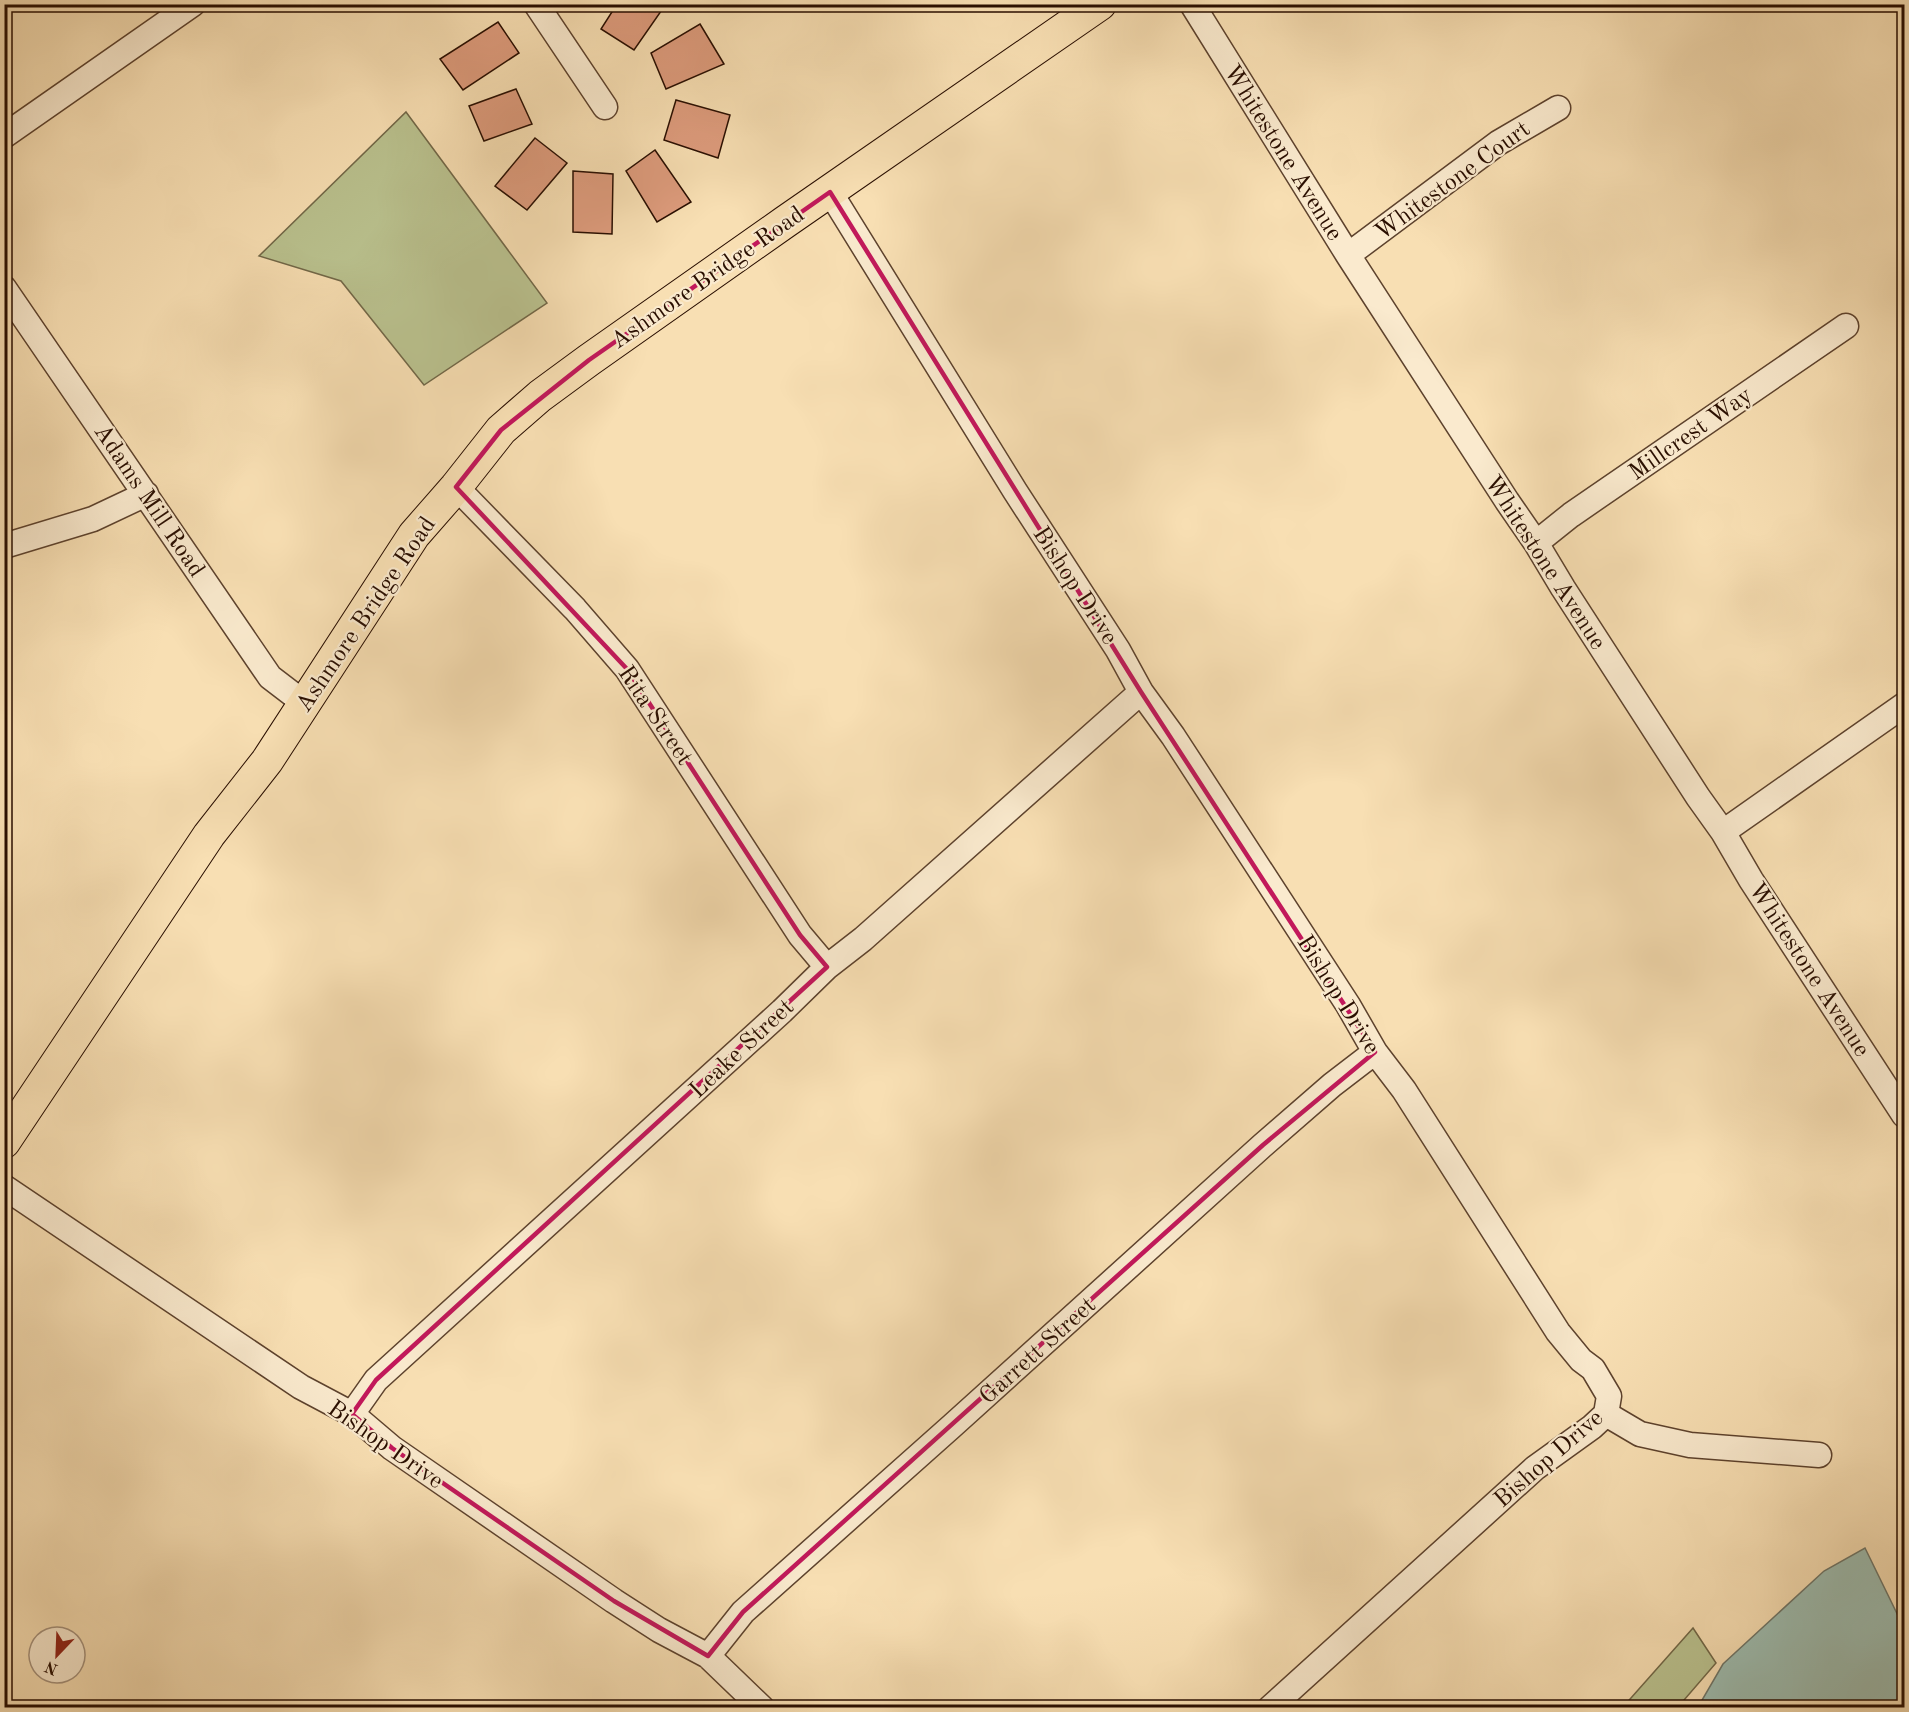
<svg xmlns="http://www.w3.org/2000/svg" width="1909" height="1712" font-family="'Old Standard TT',serif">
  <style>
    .green { fill: #bac28f; stroke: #726848; stroke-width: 1.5 }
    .water { fill: #9dbcaf; stroke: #6f7669; stroke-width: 1.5 }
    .building { fill: #dd9b7c; stroke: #290e00; stroke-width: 1.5 }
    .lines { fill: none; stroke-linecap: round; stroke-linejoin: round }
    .minor-casing { stroke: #5d422d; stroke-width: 27 }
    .major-casing { stroke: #290e00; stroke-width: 34 }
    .minor { stroke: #faeace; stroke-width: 24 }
    .major { stroke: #f8dfb3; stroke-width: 32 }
    .marked { fill: none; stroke: #c2185b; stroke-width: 4.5; stroke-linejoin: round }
    .labels { text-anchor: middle; stroke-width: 4.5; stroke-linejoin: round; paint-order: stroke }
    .street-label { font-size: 24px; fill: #290e00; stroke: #faeace }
  </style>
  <rect width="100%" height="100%" fill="#f8dfb3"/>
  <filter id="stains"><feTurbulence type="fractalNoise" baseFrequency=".00333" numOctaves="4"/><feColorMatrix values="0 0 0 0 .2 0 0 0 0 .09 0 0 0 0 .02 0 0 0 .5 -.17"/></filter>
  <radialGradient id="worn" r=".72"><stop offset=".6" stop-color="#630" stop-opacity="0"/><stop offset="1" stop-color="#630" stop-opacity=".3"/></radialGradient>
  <!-- green -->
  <path class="green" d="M406,112L547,303L424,385L341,281L259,256Z
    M1693,1628L1716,1663L1678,1707H1623Z"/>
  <!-- water -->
  <path class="water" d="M1865,1548L1904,1628V1707H1698L1723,1664L1824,1571Z"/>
  <!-- building -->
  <path class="building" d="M617,4H666L634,50L601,29Z
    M498,22L519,53L463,90L440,59Z
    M700,24L724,64L666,89L651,53Z
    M516,89L532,124L484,141L469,106Z
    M676,100L730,115L718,158L664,140Z
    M535,138L567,163L527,210L495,186Z
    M655,150L691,202L657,222L626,171Z
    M573,171L613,174L612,234L573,232Z"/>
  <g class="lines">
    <defs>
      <path id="minor" d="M536,4L605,107
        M1192,4L1348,255L1507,501L1536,543L1563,588L1698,797L1723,832L1751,880L1904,1115
        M4,136L193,4
        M830,192L1015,491L1118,650L1141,692L1173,736L1348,1005L1375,1052L1404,1090L1558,1332L1581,1360L1593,1369L1609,1396L1606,1414L1592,1427L1535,1468L1270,1708
        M1348,255L1498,143L1558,108
        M4,288L270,677L304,703
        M456,487L575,609L627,669L800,935L827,967
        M1536,543L1571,515L1846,326
        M4,546L93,519L146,494
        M1723,832L1904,705
        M4,1187L301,1387L352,1414L392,1448L614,1601L659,1630L708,1656L762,1708
        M352,1414L376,1380L782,1011L827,967L863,939L1141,692
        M1606,1414L1640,1434L1690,1445L1819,1455
        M708,1656L743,1612L952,1426L1263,1145L1332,1085L1375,1052"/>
      <path id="major" d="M4,1142L209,835L267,761L414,535L456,487L501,430L540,396L589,360L785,222L1100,4"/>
    </defs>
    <!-- minor casing -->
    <use href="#minor" class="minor-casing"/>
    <!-- major casing -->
    <use href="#major" class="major-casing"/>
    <!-- minor -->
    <use href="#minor" class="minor"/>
    <!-- major -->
    <use href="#major" class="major"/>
  </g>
  <!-- marked area -->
  <path class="marked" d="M830,192L1141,692L1375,1052L1263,1145L743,1612L708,1656L614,1601L392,1448L352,1414L376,1380L827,967L800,935L627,669L456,487L501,430L589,360Z"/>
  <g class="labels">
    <!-- street labels -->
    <g class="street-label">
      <text transform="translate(1284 152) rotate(58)" y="8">Whitestone Avenue</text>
      <text transform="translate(1452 180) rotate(-36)" y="8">Whitestone Court</text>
      <text transform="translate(707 277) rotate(-35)" y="8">Ashmore Bridge Road</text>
      <text transform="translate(1690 433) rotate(-35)" y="8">Millcrest Way</text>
      <text transform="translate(150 500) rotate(56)" y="8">Adams Mill Road</text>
      <text transform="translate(1546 562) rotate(57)" y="8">Whitestone Avenue</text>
      <text transform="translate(1076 585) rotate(57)" y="8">Bishop Drive</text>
      <text transform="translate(365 614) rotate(-56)" y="8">Ashmore Bridge Road</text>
      <text transform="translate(656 715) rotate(56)" y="8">Rita Street</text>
      <text transform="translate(1810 969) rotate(57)" y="8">Whitestone Avenue</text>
      <text transform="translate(1339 994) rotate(58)" y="8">Bishop Drive</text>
      <text transform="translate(741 1048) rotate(-43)" y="8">Leake Street</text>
      <text transform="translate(1037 1350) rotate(-42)" y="8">Garrett Street</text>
      <text transform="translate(386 1444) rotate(35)" y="8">Bishop Drive</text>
      <text transform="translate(1548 1458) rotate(-41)" y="8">Bishop Drive</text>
    </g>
  </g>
  <!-- margin -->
  <rect width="1909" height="1712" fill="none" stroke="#f8dfb3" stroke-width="24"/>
  <rect x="6" y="6" width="1897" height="1700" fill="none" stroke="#290e00" stroke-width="3"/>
  <rect x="12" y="12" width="1885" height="1688" fill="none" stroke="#290e00" stroke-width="1.5"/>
  <!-- north arrow -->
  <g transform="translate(57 1655) rotate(203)"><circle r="28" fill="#faeace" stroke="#a6927c" stroke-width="1.5"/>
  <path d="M0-4.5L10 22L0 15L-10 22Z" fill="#8f2418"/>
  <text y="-9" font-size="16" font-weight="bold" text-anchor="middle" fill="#290e00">N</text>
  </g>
  <rect width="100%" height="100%" filter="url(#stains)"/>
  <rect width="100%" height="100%" fill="url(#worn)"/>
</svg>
